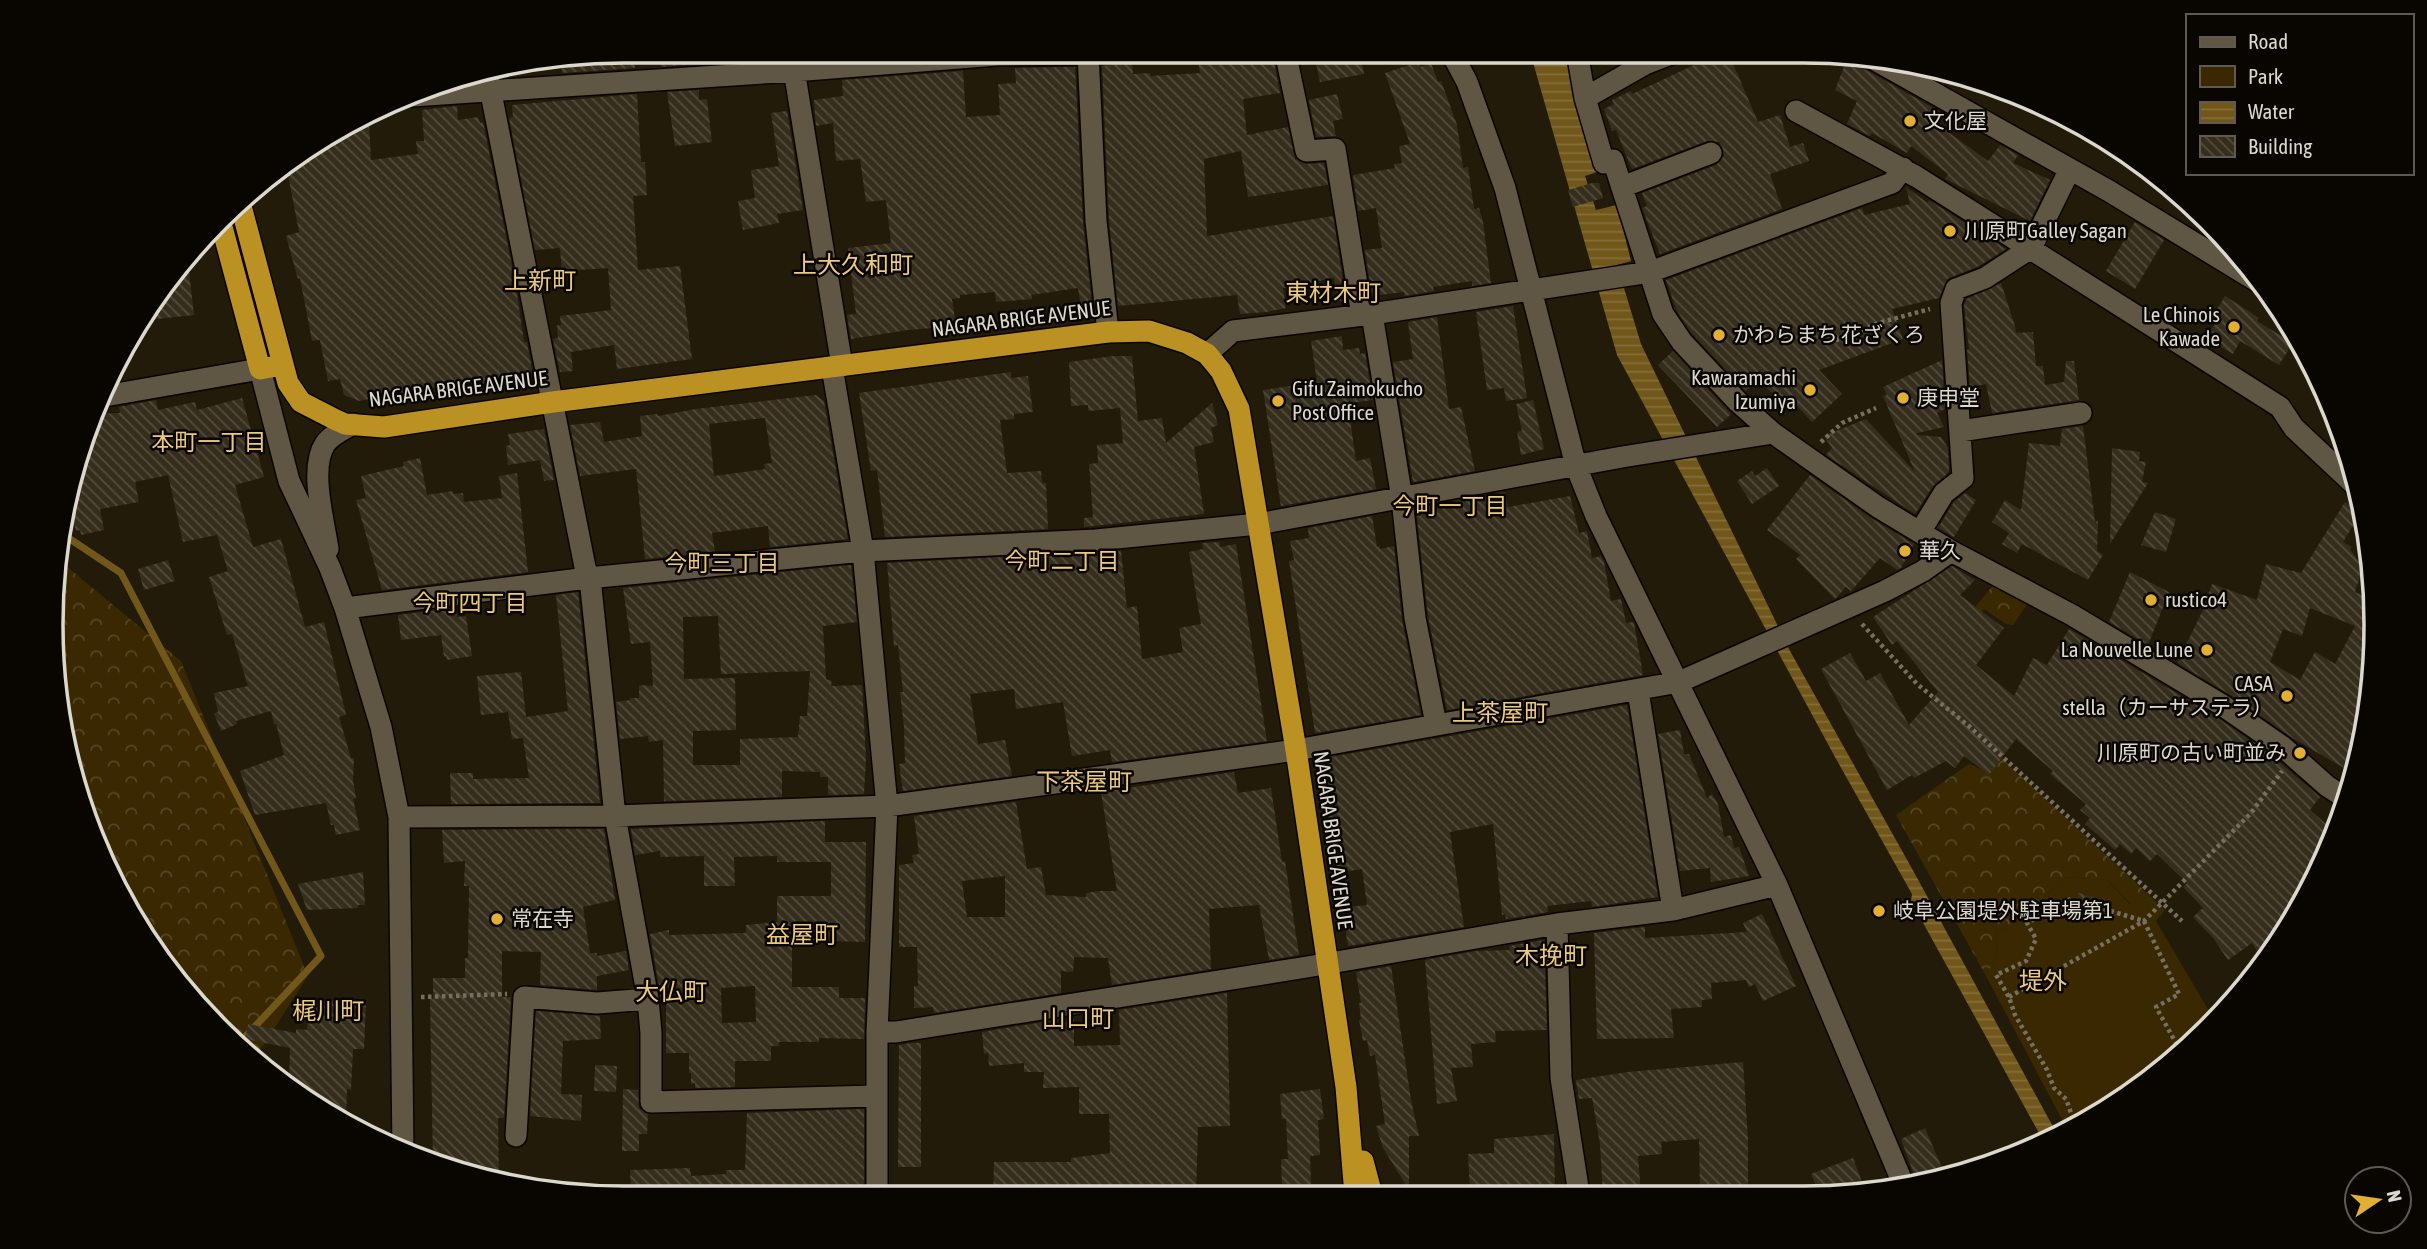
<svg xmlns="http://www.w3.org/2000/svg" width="2427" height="1249" font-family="'Asap Condensed','Noto Sans JP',sans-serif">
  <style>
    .green { fill: #392800 }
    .forest { fill: url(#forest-crowns) }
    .water { fill: url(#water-rules) }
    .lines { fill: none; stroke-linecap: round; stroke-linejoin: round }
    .stream { stroke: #71571a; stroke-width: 7 }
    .building { fill: url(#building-back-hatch); fill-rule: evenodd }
    .minor-casing { stroke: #0b0500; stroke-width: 24 }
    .highway-casing { stroke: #0b0500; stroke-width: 24 }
    .path { stroke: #766f61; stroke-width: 4.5; stroke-dasharray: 3.5 3.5; stroke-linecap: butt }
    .minor { stroke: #5f5644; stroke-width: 21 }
    .highway { stroke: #bc9124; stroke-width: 21 }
    .poi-dot { fill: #e1af34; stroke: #090602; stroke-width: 2.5 }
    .labels { text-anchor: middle; stroke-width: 5; stroke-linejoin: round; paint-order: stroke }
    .poi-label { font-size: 21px; fill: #ddd8cd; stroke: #090602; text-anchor: start }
    .street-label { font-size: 21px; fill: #ddd8cd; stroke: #090602 }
    .neighbourhood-label { font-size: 23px; fill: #ebc97f; stroke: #090602 }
    .quarter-label { font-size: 24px; fill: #ebc97f; stroke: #090602 }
    .rim { fill: none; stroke: #ddd8cd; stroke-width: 3.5 }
  </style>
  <defs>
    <pattern id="forest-crowns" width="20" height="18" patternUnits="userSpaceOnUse" patternTransform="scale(1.75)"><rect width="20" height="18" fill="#392800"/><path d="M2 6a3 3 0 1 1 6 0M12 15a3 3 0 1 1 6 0" fill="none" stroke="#554624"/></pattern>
    <pattern id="water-rules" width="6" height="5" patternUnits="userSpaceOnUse" patternTransform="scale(1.75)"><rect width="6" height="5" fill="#71571a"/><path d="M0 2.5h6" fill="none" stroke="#856e3a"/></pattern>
    <pattern id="building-back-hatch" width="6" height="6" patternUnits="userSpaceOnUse" patternTransform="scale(1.75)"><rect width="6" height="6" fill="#362e1d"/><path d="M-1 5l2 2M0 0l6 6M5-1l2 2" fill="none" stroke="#534c3d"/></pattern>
  </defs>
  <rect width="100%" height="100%" fill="#221b0a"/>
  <!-- green -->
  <path class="green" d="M2065,877L2107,880L2130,904L2150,896L2165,910L2156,921L2215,1021L2151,1080L2067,1129L1986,976L1997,957L1996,932L2021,920Z"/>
  <!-- forest -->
  <path class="forest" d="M60,561L181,661L308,976L256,1057L219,1030L110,878L56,699Z
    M1994,584L2030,600L2013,625L2006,624L1984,609L1977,617L1971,612Z
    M1995,752L2150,896L2131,904L2107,880L2065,877L2021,920L1996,932L1997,957L1986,976L1896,815L1969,764L1980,769Z"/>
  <!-- water -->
  <path class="water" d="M1530,52H1565L1600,171L1585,176L1596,210L1617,205L1631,261L1617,265L1641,344L1790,651L1910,865L2057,1134L2044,1142L1911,901L1912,894L1835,757L1617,355Z"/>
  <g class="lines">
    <!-- stream -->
    <path class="stream" d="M61,533L121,573L321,956L246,1036L244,1048"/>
  </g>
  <!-- building -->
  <path class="building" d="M625,51H634L635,68L562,73L561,61Z
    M658,51H697L698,64L661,67Z
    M1240,51H1272L1280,93L1243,99L1247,135L1288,127L1295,159L1306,164L1324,163L1328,185L1248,197L1241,151L1204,159L1207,236L1333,216L1346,300L1338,301L1334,278L1283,288L1286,308L1266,312L1240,314L1237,295L1118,306L1109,220L1102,66L1132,62L1133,74L1150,73V76L1200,73L1198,60Z
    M1298,51H1359L1364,74L1320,82L1316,63L1301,65Z
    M1722,52H1728L1758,122L1780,115L1790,147L1803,143L1809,161L1770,174L1782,209L1660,254L1642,208L1647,206L1642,193L1716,165L1724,156L1723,149L1719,142L1707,141L1632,169L1616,130L1612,131L1604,109L1614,104L1612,100L1631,91L1632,94Z
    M1418,62L1420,67L1431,63L1438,82L1441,81L1457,125L1463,168L1468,167L1474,209L1479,208L1483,222L1491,283L1472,286V281L1433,287L1434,291L1404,296V292L1372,296L1365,250L1382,248L1376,208L1358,211L1353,175L1395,168L1394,164L1402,163L1399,146L1410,144L1385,73Z
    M1846,62L1868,71L1944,114L1938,123L1942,126L1941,127L1988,161L2000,145L2018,155L2013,163L2050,180L2030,221L1945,179L1948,174L1911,146L1907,153L1872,133L1870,136L1847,124L1857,101L1835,90Z
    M1075,67L1083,222L1092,305L1081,306L1078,288L1031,295L1032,299L996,302L995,292L960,295V298L952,299L956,326L908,330L851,339L847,315L856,314L848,248L891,243L886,200L866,202L860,159L836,161L833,123L816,126L814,100L843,96L842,80L963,71L966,117L1000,115L998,84L1016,83L1015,68Z
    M699,90V100L707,99L712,142L675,146L667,92Z
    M637,94L641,162H645L647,195L633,196L638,270L680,266L692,359L617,369L614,345L571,352L573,371L560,372L553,339L558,338L557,325H561L560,316L611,310L608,268L562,271L560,248L535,250L509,118L513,117L512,105Z
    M1337,94L1343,119L1333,121L1336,136L1316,137L1309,100Z
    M457,106L458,120L478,117L480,123L483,122L515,281L524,342H527L534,380L492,385V382L471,386L470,381L359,401L344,395L340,379L328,381L320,340L312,341L300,278L298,279L286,236L299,232L286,164L358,125L369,124L371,160L418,154L416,141H424L422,110Z
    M787,111L803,210L777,214L779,223L743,230L738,201L755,198L751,170L779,166L771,113Z
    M1592,183H1599L1603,198L1573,207L1568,190Z
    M1906,187L1928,203L1929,200L2006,249L1979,266L1947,279L1939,298L1892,309L1903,339L1819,370L1842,394L1812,422L1789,397L1781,403L1759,380L1746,391L1692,334L1676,309L1666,280L1862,208L1864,215L1910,204Z
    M2135,222L2164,240L2135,289L2106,271Z
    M188,263L194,315L139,321L147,306L157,295L168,294L167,285Z
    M2001,283L2015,326L2016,333L2033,332L2036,366H2043L2045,385L2064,382L2066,361H2074L2079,400L1992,413L1986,384L1970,387L1967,350L1969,349L1964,305L1966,299Z
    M2225,296L2259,318L2257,321L2293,343L2279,365L2240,341L2233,354L2206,338L2215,324L2210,321Z
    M1513,306L1527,398L1506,401L1504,388L1487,390L1476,312Z
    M1437,317L1449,409L1461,407L1475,471L1413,482L1393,362L1413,359L1408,322Z
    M1342,336L1343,350L1359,348L1360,354L1365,353L1373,400L1350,403V419L1356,461L1370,458L1376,489L1281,506L1263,390L1317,382L1311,341Z
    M1673,351L1731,414L1717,427L1658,365Z
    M1113,356H1132L1138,421L1162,418L1166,443L1212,403L1218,425L1211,428L1214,442L1194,447L1204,514L1084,527V518L1093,517L1089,464L1098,463L1097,445L1123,443L1120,408L1088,411V405L1071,406L1069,362Z
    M1942,360L1945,409L1937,413L1944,427L1917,433V435L1941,437L1948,448L1949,472L1933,486L1915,514L1826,455L1832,448L1824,436L1866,419L1915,472L1883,396L1887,395L1883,387Z
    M1011,372V378L1028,376L1033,412L1014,414V419L1000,420L1007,473L1041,471L1042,483H1046L1048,529L885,537L877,470L871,471L859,393Z
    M816,395L824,401L848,539L770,547L768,526L712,533L715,552L645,559L636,469L580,476L570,425L600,422L604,442L642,436L640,416L657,414L658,416L696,409ZM765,418L772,463L764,464L765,469L714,476L709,424Z
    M242,398L264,477L235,485L253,547L281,539L305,627L324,622L346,715L339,717L351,758H354L353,780L356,798L353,799L360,830L336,835L334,825H331L326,803L255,815L240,771L284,755L276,724H274L271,711L236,721L237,724L221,731L214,713L218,712L214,693L248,686L232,634L227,635L209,577L228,571L217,535L183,542L168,475L135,482L139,502L100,509L104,530L81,535L80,530L76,531L74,523L66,525L65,518L62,519L92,414L120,413L119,407L156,400L158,410L195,402L197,410Z
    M1533,400L1544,449L1521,455L1517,432L1522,431L1516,404Z
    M2083,426L2095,522L2098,521L2097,551L2103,555L2088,580L2022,544L2017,553L2002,544L2009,533L1992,522L2005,500L2021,510L2029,443L2060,446L2062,429Z
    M544,429L554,480L544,481L540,460L508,465L506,446L510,445L508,434Z
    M2112,448L2140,452L2139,461L2146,462L2142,482L2148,483L2110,544Z
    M420,458L427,495L453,491V494L463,493L464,502L502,498L499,476L517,473L528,572L382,590L356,500L366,498L361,476L404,466L403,462Z
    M1767,468L1779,486L1752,504L1737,481L1752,471L1755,476Z
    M1810,475L1871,518L1914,544L1901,568L1897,570L1880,558L1851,591L1846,587L1835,599L1796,559L1800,555L1767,530Z
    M1505,492L1508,507L1570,496L1579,533L1587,531L1592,558L1601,556L1604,562L1611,601L1621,599L1626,623L1633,622L1634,623L1643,675L1447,710L1428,616L1416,508Z
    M1965,493L1976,500L1954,537L1938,528L1954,502Z
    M2345,502L2361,512L2343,542L2352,547L2350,549L2360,563L2361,574L2355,592L2369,598L2373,590L2375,662L2356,775L2294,739L2229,694L2177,663L2203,610L2212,584L2257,600L2266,564L2301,573ZM2310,608L2355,626L2335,664L2315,652L2300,680L2270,662L2283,629L2302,636Z
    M2155,512L2176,519L2166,552L2141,545Z
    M1372,516L1377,547L1380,546V549L1394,546L1402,620L1421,715L1315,733L1289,561L1294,560L1290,541L1309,538L1308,528Z
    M1220,542V547L1236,544L1267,741L1112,762L1110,750L1072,756L1063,702L1016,709L1014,689L970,694L978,744L1005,740L1012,776L903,791L899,764L905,763L904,727L900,692H903L898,645L894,646L887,563L1121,551L1127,608L1137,606L1142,659L1183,652L1179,628L1201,624L1189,552L1203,549L1202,543Z
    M168,560L175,581L144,590L138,569Z
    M851,565L857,622L823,626L826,679L832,681L831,686L862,685L866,758L864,794L828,795V777H820V772L782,771V797L664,801L663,740L649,742L648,736L620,739L616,702L630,700V698H639V685L653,686L650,642L631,644L623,588ZM718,616L721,674L810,671L807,716H800L798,737L740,739V765H693V731L736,730L735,678L684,679L683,617Z
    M1952,566L1975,580L1960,595L2004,628L1976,665L2014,696L2033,658L2047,665L2069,629L2215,716L2270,754L2320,797L2310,810L2335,832L2317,878L2263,960L2252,943L2228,960L2213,938L2193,917L2203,908L2183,887L2187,883L2157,854L2150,861L2136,848L2131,854L2120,844L2115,850L2085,824L2090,818L2080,810L2086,804L2050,774L2053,771L2016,739L1989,775L1964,756L1955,768L1946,761L1914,778L1912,775L1887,790L1821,669L1850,653L1866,681L1880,673L1909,725L1938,692L1897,641L1892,645L1873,617Z
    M2130,572L2169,592L2148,645L2109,622Z
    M578,592L600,803L451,804L450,773H473V779L529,778L523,738L512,739L508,712L481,715L477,676L521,672L526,717L568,711L556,595Z
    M455,608L457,617L466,616L472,656L447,660L446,656L444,657L441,635L401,640L398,615Z
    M1627,705L1658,897L1592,907L1591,901L1547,906L1548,912L1506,919L1505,914L1502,915L1493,824L1450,832L1464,927L1348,946L1342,908L1367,905L1362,869L1337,873L1319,759Z
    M1680,730L1684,754H1689L1707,798L1712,794L1718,804L1724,837L1731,835L1734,848L1739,847L1749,876L1711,882L1710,868L1680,871L1658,734Z
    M1234,772L1238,793L1271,788L1282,862L1285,861L1299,955L1269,960L1259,905L1209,909L1211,969L1112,985L1108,958L1074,957L1073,972L1061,971V993L934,1013L933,1007L914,1008V986H918L917,947H899V865L914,863L912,855L919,854L914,816L1016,802L1027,869L1041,867L1046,895L1086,897V893L1099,891H1117L1101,792ZM1005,876V917H967L962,881Z
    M825,821V842H866L865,942L792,940V987H839V998H865L864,1039L819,1038V1042H779V1046H771V1061H735V1087L695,1088V1083L691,1084V1073H689V1053H666V1003L662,1004L650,934L669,930V935L746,933V925L777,922V896H831V862H777V856L734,857L735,886H704V856L660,857V851L635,855L631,829ZM755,986L756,1022L722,1023L721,988Z
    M604,829L615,900L583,907L590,953H597V956L626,951L629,970L597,976V990L540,985L541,952L502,951V997H511L504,1118H498L499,1182L476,1179L433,1163L430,999H433V978H465V958H468L469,886H464L465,861L444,863L442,830Z
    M363,872L365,905H358V908L307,910L298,884Z
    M2078,893L2095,897L2090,917L2073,913Z
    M1762,914L1796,986L1763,1001L1755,984L1749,987L1746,980L1711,983L1712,999L1702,1000V1007L1671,1009L1674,1038L1597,1039L1594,933L1645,927V938L1747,932L1743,923Z
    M1544,940L1547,1030L1495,1031L1496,1042L1471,1044L1473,1067L1451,1068L1457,1101L1437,1104L1425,960L1476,951L1510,950L1509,946Z
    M1391,966L1411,1100L1419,1136H1409V1190L1383,1148L1376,1126L1385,1124L1375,1055L1370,1056L1367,1040L1363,1041L1359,1020L1361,1019L1359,1003H1361L1356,972Z
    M1227,993L1230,1126L1198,1127L1196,1195L993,1196L994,1162H1071V1158L1110,1153L1109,1114H1079V1087L1043,1088L1044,1072H1024V1063L989,1066L988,1053L984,1054L982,1032L1061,1019H1074V1046L1120,1045L1119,1010Z
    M341,999L342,1001L366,1002L364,1049H353L351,1090L347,1089L346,1121L289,1080L290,1048L245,1039L248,1024L296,1033V1029L307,1030L308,1015L313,1016V1003Z
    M536,1011L600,1016L601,1039L563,1041L561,1094L582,1095L581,1121L530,1116Z
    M911,1043H921V1167H898L899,1045Z
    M1743,1062L1748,1139V1194H1700L1699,1139L1661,1142L1662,1154L1638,1156L1641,1194H1603L1600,1144L1592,1098L1579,1099L1576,1080L1628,1072Z
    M595,1065L617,1066L616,1092L594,1091Z
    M623,1089L638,1090L639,1108L648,1114L647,1134H639V1151H622Z
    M1320,1089L1324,1119L1318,1120L1320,1155L1310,1156L1311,1184H1282L1281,1159H1288L1286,1119H1282L1280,1094Z
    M864,1109V1196L631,1197L630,1170L690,1168L691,1176L726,1174V1170H745L747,1113Z
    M1925,1128L1945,1175L1928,1180L1926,1175L1916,1180L1901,1139Z
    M1554,1134L1555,1194H1470L1468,1154L1494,1153V1139Z
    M1853,1158L1866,1193H1819L1811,1174Z"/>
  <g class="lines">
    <defs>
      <path id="minor" d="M791,51L842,366
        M1285,51L1306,151L1335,149L1362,315
        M1451,52L1467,82L1505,188L1576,466L1596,516L1777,885L1904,1186
        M1577,52L1585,98L1604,163L1613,160L1663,314L1682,342L1738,402L1773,433L1878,507L1951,551L2072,615L2222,705L2283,747L2327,786L2347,799
        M1088,54L1096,221L1108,332
        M1870,57L2109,191L2260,283
        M487,73L585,567L591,588L615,816L648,999L651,1033V1102L876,1096
        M412,96L794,71L997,55L1088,54L1119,51
        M1585,98L1645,64L1676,52
        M1796,111L1917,177L2280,407L2294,428L2357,487
        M1622,187L1711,153
        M1372,314L1402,499L1415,618L1436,724
        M1207,354L1233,331L1372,314L1650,272L1892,183L1903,168
        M832,367L863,551L887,806L877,1032V1196
        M99,397L260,369L289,481L330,568L345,608L381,727L399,817L403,1151
        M1960,431L2081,413
        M1920,532L1944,493L1963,478L1951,303L1956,289L1985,278L2031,248L2070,169
        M328,549C324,521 309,468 325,444C331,435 343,430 353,424
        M345,608L588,578L863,551L1096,540L1258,524L1622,457L1773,433
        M1638,691L1673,910
        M399,817L615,816L887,806L1296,750L1679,682L1885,591L1923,571L1951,551
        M1557,924L1561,1078L1579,1194
        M877,1032H896L1307,967L1557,924L1673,910L1777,885
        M516,1136L524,997L597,1003L648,999"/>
      <path id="highway" d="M241,206L288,383L301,402L336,420L345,424L384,427L553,402L1108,332L1149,331L1187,343L1207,354L1221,371L1239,409L1296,750L1346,1087L1355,1195
        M222,227L260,369L282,365
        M1363,1161L1372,1195"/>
    </defs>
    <!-- minor casing -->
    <use href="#minor" class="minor-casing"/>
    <!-- highway casing -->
    <use href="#highway" class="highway-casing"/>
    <!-- path -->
    <path class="path" d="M1829,343L1882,322L1930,309
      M1821,442L1842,423L1876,408
      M1862,624L1917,684L1970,727L2182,921
      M2071,899L2027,923L2036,939L2026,961L1996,975L2009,997L2015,1015L2047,1070L2054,1088L2066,1099L2075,1124
      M2097,907L2144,921L2179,994L2156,1007L2181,1052
      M421,997L507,994
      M2009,997L2144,921L2251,813L2282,771
      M1318,1191L1324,1195"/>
    <!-- minor -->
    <use href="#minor" class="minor"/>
    <!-- highway -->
    <use href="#highway" class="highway"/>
  </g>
  <!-- markers -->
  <g class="poi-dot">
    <circle cx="1910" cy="121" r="7"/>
    <circle cx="1950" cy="231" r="7"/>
    <circle cx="2234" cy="327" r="7"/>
    <circle cx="1719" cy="335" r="7"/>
    <circle cx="1810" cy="390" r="7"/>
    <circle cx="1903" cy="398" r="7"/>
    <circle cx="1278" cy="401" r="7"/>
    <circle cx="1905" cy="551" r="7"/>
    <circle cx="2151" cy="600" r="7"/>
    <circle cx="2207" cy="650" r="7"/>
    <circle cx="2287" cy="696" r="7"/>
    <circle cx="2300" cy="753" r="7"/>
    <circle cx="1879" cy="911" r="7"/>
    <circle cx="497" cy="919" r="7"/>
  </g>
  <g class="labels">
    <!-- poi labels -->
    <g class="poi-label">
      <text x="1924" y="128">文化屋</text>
      <text x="1964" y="238">川原町Galley Sagan</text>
      <text x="2220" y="322" text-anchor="end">Le Chinois<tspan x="2220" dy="24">Kawade</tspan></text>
      <text x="1733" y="342">かわらまち 花ざくろ</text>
      <text x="1796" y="385" text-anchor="end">Kawaramachi<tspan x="1796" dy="24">Izumiya</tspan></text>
      <text x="1292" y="396">Gifu Zaimokucho<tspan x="1292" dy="24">Post Office</tspan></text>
      <text x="1917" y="405">庚申堂</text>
      <text x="1919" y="558">華久</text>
      <text x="2165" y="607">rustico4</text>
      <text x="2193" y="657" text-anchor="end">La Nouvelle Lune</text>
      <text x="2273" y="691" text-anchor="end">CASA<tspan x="2273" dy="24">stella（カーサステラ）</tspan></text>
      <text x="2286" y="760" text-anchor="end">川原町の古い町並み</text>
      <text x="1893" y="918">岐阜公園堤外駐車場第1</text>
      <text x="511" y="926">常在寺</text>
    </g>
    <!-- street labels -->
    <g class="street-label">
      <text transform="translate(1021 319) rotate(-7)" y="7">NAGARA BRIGE AVENUE</text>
      <text transform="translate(458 389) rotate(-7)" y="7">NAGARA BRIGE AVENUE</text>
      <text transform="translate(1333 840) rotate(82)" y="7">NAGARA BRIGE AVENUE</text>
    </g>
    <!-- neighbourhood labels -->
    <g class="neighbourhood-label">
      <text x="209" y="450">本町一丁目</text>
      <text x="1450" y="514">今町一丁目</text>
      <text x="1062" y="569">今町二丁目</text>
      <text x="722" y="571">今町三丁目</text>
      <text x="470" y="611">今町四丁目</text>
    </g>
    <!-- quarter labels -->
    <g class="quarter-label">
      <text x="853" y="273">上大久和町</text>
      <text x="540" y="289">上新町</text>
      <text x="1333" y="301">東材木町</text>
      <text x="1500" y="721">上茶屋町</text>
      <text x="1084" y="790">下茶屋町</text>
      <text x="802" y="943">益屋町</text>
      <text x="1551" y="964">木挽町</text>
      <text x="2043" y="989">堤外</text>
      <text x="671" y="1000">大仏町</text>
      <text x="328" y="1019">梶川町</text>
      <text x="1078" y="1027">山口町</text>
    </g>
  </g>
  <!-- crop -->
  <path d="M0 0H2427V1249H0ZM624 63H1803A561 561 0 0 1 2364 624V625A561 561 0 0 1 1803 1186H624A561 561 0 0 1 63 625V624A561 561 0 0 1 624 63Z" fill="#090602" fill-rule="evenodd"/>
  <path class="rim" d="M624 63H1803A561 561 0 0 1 2364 624V625A561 561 0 0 1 1803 1186H624A561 561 0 0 1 63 625V624A561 561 0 0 1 624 63Z"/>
  <!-- legend -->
  <rect x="2186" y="14" width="228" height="161" fill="#090602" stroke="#5e5a53" stroke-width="2"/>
  <rect x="2200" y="37" width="35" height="10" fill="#5f5644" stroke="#5e5a53" stroke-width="2"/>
  <text x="2248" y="49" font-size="21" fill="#ddd8cd">Road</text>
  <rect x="2200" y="66" width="35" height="21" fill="#392800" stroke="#5e5a53" stroke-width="2"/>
  <text x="2248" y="84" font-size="21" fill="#ddd8cd">Park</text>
  <rect x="2200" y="102" width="35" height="21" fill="url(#water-rules)" stroke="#5e5a53" stroke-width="2"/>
  <text x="2248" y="119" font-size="21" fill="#ddd8cd">Water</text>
  <rect x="2200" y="136" width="35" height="21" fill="url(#building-back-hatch)" stroke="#5e5a53" stroke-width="2"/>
  <text x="2248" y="154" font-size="21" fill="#ddd8cd">Building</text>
  <!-- north arrow -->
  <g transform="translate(2378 1200) rotate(77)"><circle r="33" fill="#090602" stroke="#5e5a53" stroke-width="2"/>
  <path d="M0-5L12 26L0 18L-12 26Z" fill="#e1af34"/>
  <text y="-10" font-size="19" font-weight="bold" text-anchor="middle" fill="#ddd8cd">N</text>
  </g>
</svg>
